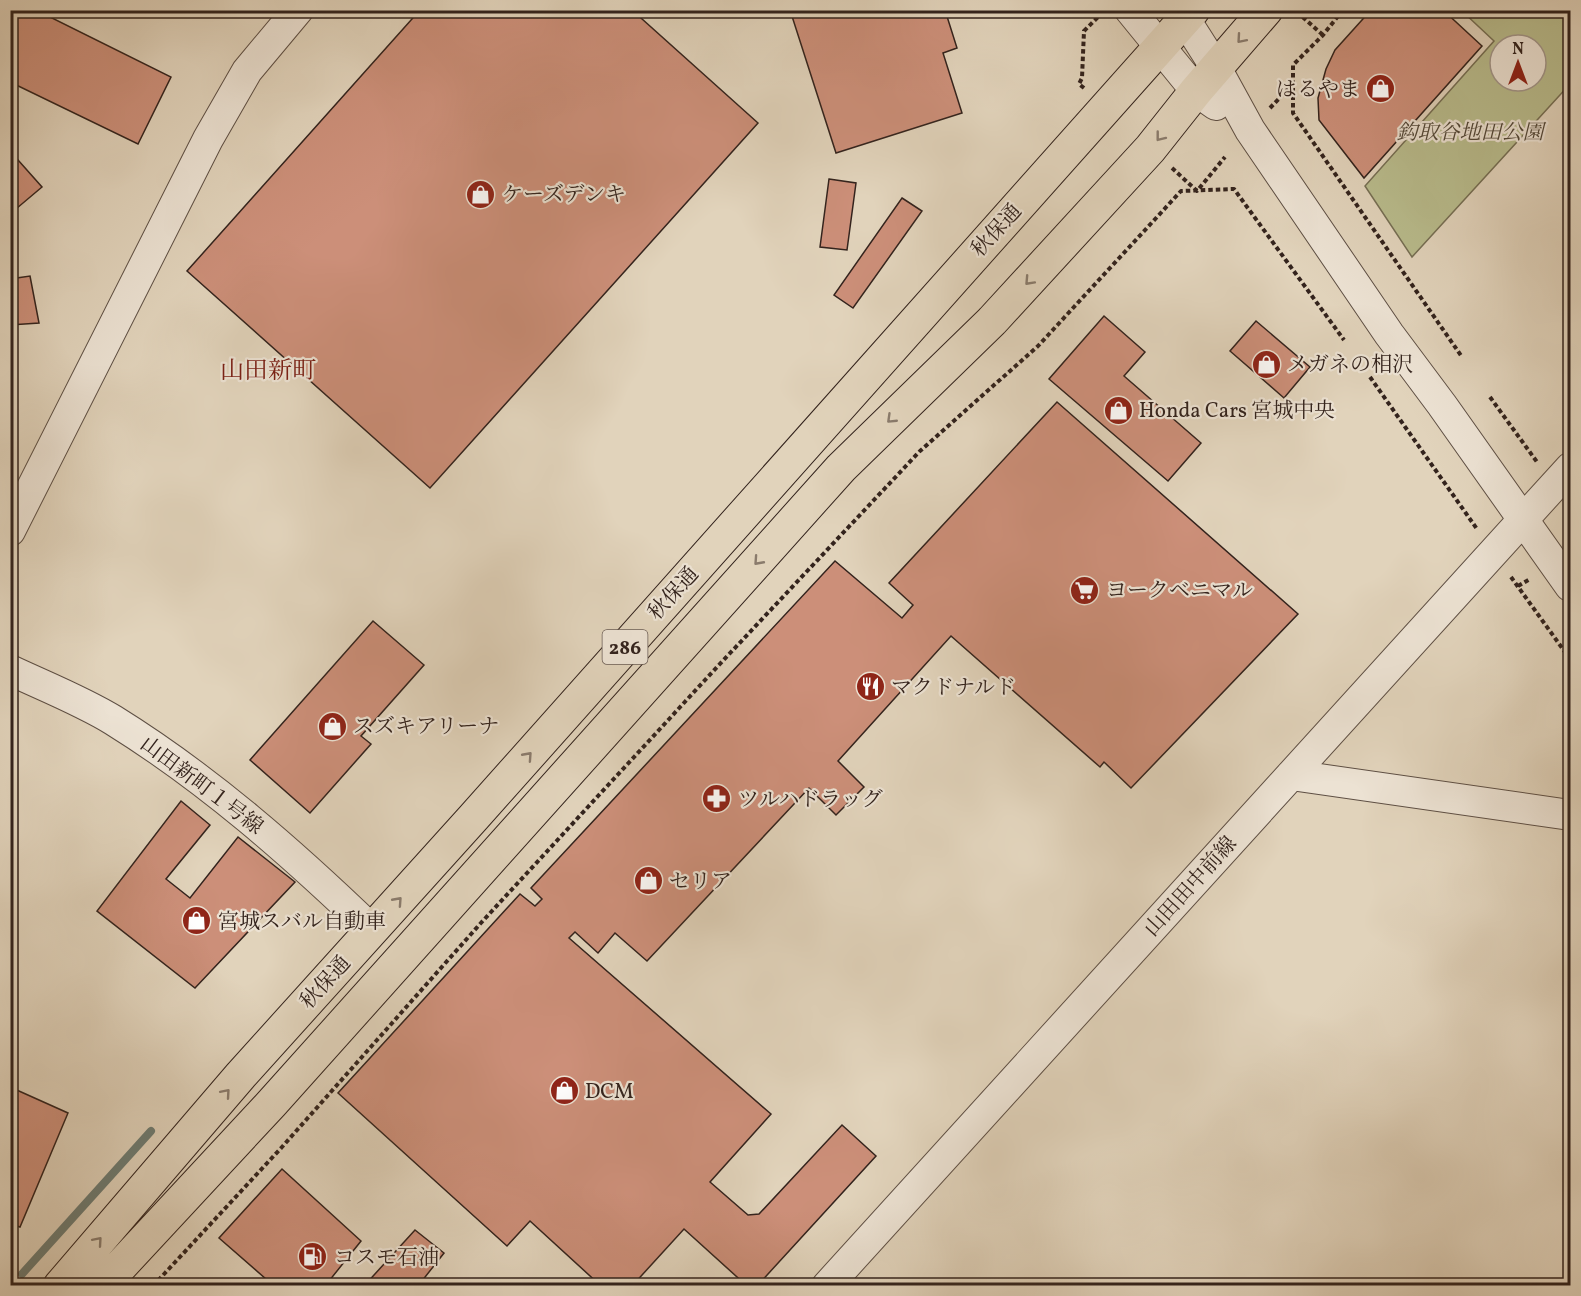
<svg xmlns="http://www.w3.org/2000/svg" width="1581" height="1296" font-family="Vollkorn,'Noto Serif JP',serif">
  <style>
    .green { fill: #b8bb8c; stroke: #766f54; stroke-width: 1.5; fill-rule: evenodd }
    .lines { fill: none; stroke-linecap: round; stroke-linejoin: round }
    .stream { stroke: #6e7c73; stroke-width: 8 }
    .building { fill: #cc8f79; stroke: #33231d; stroke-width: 1.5 }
    .minor-casing { stroke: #5e4f44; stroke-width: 32 }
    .highway-casing { stroke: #33231d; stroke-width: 35 }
    .path { stroke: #33231d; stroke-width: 4; stroke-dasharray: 4.5 3; stroke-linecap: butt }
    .minor { stroke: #ece2d3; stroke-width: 30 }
    .highway { stroke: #e1d3bb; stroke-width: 33 }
    .oneway { stroke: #8a7b6c }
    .labels { text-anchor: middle; stroke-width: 4.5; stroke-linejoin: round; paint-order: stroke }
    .shield { fill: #ece2d3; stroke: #6a5c54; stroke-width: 1.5 }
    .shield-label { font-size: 20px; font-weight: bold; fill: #33231d }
    .poi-label { font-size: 21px; fill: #33231d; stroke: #ece2d3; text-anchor: start }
    .park-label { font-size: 21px; font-style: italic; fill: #544939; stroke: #ece2d3 }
    .street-label { font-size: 21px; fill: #33231d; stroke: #ece2d3 }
    .quarter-label { font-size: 24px; fill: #7a1f14; stroke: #ece2d3 }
  </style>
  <rect width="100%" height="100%" fill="#e1d3bb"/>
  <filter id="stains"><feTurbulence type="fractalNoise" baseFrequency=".00333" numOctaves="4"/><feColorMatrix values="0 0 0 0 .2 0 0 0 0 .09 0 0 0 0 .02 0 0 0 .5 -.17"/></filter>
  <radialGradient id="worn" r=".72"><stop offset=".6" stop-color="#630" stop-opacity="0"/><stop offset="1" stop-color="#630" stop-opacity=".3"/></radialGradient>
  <!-- green -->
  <path class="green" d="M1462,11H1570V84L1412,257L1365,186L1494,41ZM1500,45H1536V81H1500Z"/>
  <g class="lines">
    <!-- stream -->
    <path class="stream" d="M22,1274L151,1131"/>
  </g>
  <!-- building -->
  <path class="building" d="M10,10H36L171,77L138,144L10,82Z
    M420,10H632L758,123L430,488L187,271Z
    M790,10H945L957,48L943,53L962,113L836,153Z
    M1371,10H1443L1482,46L1364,178L1319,120L1318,98L1326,69L1335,50Z
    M10,151L42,187L10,214Z
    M829,179L856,183L847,250L820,247Z
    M902,198L922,211L853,308L834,295Z
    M30,276L39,323L10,325V279Z
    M1104,316L1145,352L1124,376L1201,443L1168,481L1049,379Z
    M1256,321L1310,367L1284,398L1230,351Z
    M1057,402L1298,614L1131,788L1104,762L1100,767L951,636L838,761L864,787L836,815L809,788L647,961L615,933L598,953L575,932L569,938L771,1114L710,1182L748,1215L759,1214L842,1125L876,1156L757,1286H747L684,1229L632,1286H601L530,1221L507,1246L338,1093L520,894L535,906L542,899L531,888L835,561L902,618L913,605L889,583Z
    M373,621L424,665L361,736L371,744L310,813L250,760Z
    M181,801L210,825L166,879L190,898L238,837L295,882L195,988L97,911Z
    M10,1087L68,1113L20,1227L10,1224Z
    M282,1169L361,1241L325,1286H274L219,1238Z
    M415,1230L444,1253L418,1286H364Z"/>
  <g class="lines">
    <defs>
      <path id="minor" d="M1130,10L1196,91L1216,105
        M1179,10L1216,68L1250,130L1389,334L1442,405L1570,586
        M10,531L208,139L247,71L298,10
        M10,670C44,686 82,701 113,720C208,779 292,853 372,930
        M1291,775L1570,815
        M827,1286L1570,468"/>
      <path id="highway" d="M60,1286L241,1075L473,818L1193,10
        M102,1286L272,1103L841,468L992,321L1150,149L1196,91L1266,10"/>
    </defs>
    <!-- minor casing -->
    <use href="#minor" class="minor-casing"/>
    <!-- highway casing -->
    <use href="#highway" class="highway-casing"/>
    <!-- path -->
    <path class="path" d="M1343,10L1323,35L1293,65V113L1462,357
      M1297,12L1323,35
      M1084,88L1079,84L1082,78L1084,31L1102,13
      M1270,108L1292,85
      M1172,168L1197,191L1225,157
      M1370,377L1477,529
      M1490,397L1537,462
      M1511,577L1570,659
      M1518,586L1530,579
      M153,1286L282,1147L480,924L718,666L920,451L1038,346L1181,191L1234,189L1344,340"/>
    <!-- minor -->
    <use href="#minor" class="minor"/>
    <!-- highway -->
    <use href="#highway" class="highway"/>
  </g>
  <!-- one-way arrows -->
  <defs><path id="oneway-chevron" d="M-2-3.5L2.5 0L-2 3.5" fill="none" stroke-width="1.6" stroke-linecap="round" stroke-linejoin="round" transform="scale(1.5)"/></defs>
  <g class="oneway">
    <use href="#oneway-chevron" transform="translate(1241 39) rotate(131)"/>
    <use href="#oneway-chevron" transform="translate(1160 137) rotate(128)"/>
    <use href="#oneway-chevron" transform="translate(1029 281) rotate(133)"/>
    <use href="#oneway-chevron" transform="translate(891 419) rotate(136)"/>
    <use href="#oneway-chevron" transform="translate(758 561) rotate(132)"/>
    <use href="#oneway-chevron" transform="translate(528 756) rotate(-48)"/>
    <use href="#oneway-chevron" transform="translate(398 901) rotate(-48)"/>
    <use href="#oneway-chevron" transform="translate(226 1093) rotate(-49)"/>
    <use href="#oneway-chevron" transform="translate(98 1241) rotate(-49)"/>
  </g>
  <!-- icons -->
  <defs>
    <symbol id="shop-disc" viewBox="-11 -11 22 22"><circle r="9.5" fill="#8f2418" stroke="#ece2d3"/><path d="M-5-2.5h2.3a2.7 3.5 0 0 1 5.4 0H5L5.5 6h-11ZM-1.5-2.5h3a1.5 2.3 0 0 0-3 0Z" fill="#fff"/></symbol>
    <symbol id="supermarket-disc" viewBox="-11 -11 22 22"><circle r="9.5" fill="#8f2418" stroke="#ece2d3"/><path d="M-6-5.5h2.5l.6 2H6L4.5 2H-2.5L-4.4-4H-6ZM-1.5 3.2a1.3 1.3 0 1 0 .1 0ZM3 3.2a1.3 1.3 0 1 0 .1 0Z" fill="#fff"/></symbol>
    <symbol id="restaurant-disc" viewBox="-11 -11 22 22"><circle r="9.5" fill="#8f2418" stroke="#ece2d3"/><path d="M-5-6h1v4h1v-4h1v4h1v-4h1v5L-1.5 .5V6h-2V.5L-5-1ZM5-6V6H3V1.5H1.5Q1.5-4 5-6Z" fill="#fff"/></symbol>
    <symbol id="pharmacy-disc" viewBox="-11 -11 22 22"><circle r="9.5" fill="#8f2418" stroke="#ece2d3"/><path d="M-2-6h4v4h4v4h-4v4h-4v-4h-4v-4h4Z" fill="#fff"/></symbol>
    <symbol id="fuel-disc" viewBox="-11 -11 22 22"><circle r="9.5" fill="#8f2418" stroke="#ece2d3"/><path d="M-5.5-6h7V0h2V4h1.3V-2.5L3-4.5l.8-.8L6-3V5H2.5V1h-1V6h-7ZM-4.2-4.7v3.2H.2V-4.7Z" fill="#fff"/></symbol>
  </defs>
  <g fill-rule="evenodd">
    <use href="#shop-disc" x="1364" y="72" width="33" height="33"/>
    <use href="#shop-disc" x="464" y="178" width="33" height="33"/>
    <use href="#shop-disc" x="1250" y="348" width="33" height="33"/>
    <use href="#shop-disc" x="1102" y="394" width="33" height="33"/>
    <use href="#supermarket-disc" x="1068" y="574" width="33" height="33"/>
    <use href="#restaurant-disc" x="854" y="670" width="33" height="33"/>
    <use href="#shop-disc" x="316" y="710" width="33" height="33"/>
    <use href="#pharmacy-disc" x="700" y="782" width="33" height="33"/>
    <use href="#shop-disc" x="632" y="864" width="33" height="33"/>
    <use href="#shop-disc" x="180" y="904" width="33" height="33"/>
    <use href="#shop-disc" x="548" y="1074" width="33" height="33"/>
    <use href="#fuel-disc" x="296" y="1240" width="33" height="33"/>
  </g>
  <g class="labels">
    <!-- shield labels -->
    <rect class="shield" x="602.5" y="630" width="45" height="34" rx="4.5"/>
    <g class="shield-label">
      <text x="625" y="654">286</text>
    </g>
    <!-- poi labels -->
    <g class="poi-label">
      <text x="1360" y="96" text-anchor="end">はるやま</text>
      <text x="502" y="201">ケーズデンキ</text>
      <text x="1287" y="371">メガネの相沢</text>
      <text x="1139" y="417">Honda Cars 宮城中央</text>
      <text x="1106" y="597">ヨークベニマル</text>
      <text x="891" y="694">マクドナルド</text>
      <text x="353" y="733">スズキアリーナ</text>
      <text x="738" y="806">ツルハドラッグ</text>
      <text x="669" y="888">セリア</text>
      <text x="218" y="928">宮城スバル自動車</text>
      <text x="585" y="1098">DCM</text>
      <text x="334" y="1264">コスモ石油</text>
    </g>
    <!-- park labels -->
    <g class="park-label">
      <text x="1470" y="139">鈎取谷地田公園</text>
    </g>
    <!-- street labels -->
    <g class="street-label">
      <text transform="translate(996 230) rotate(-48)" y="7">秋保通</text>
      <text transform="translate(673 593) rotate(-48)" y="7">秋保通</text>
      <text transform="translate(202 785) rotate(37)" y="7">山田新町１号線</text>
      <text transform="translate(1190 886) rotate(-48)" y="7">山田田中前線</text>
      <text transform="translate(325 982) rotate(-48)" y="7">秋保通</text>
    </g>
    <!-- quarter labels -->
    <g class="quarter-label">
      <text x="268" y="378">山田新町</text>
    </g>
  </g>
  <!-- margin -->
  <rect width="1581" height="1296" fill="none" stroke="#e1d3bb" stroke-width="36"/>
  <rect x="12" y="12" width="1557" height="1272" fill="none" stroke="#33231d" stroke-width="3"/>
  <rect x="18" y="18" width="1545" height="1260" fill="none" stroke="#33231d" stroke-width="1.5"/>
  <!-- north arrow -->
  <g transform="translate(1518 63)"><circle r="28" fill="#ece2d3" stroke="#a2968a" stroke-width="1.5"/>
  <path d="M0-4.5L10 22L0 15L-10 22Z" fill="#8f2418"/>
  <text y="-9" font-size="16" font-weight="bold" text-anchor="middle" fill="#33231d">N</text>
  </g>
  <rect width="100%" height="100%" filter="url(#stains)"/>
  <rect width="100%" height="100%" fill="url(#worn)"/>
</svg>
